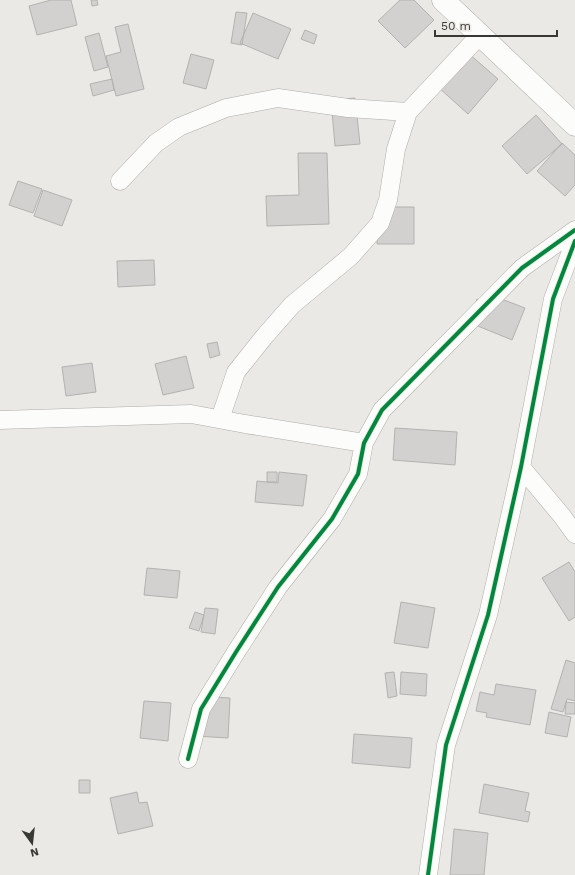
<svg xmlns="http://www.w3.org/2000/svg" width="575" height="875" font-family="'Work Sans',sans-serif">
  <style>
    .building { fill: #d2d1cf; stroke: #b4b2b0 }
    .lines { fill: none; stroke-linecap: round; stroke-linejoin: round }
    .street-casing { stroke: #adacaa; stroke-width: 19 }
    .secondary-casing { stroke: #adacaa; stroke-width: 23 }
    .street { stroke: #fcfcfb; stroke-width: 18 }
    .secondary { stroke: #fcfcfb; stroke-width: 22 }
    .cycleway-casing { stroke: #ebeae4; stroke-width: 6 }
    .cycleway { stroke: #00873e; stroke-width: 4 }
  </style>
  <rect width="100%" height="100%" fill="#eae9e5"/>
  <!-- building -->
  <path class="building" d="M51,0H71L77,25L37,35L29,6Z
    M91,0H97L98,5L92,6Z
    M400,0H414L434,20L405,48L378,21Z
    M236,12L247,13L242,45L231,43Z
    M253,13L291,29L278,59L240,43Z
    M128,24L144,89L116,96L106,56L121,52L115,27Z
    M305,30L317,35L314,44L301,39Z
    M99,33L108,67L94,71L85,37Z
    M468,53L498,79L468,114L438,87Z
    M191,54L214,60L206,89L183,83Z
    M112,79L114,90L93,96L90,84Z
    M355,98L360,144L335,146L331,100Z
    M536,115L562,144L527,174L502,146Z
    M562,143L575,155V185L565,196L537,171Z
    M298,153H327L329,224L267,226L266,196L299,195Z
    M18,181L42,189L33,213L9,205Z
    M43,190L72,200L62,226L34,216Z
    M377,207H414V244H377Z
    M154,260L155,285L118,287L117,261Z
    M491,295L525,308L512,340L468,322L477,299L487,304Z
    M217,342L220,355L210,358L207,344Z
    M186,356L194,388L163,395L155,364Z
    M92,363L96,392L66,396L62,367Z
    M395,428L457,432L455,465L393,460Z
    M267,472H277V482H267Z
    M279,472L307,475L303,506L255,502L257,481L278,483Z
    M569,562L575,572V617L569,621L542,578Z
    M147,568L180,571L177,598L144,595Z
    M401,602L435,608L428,648L394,643Z
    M205,608L218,609L215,634L201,632Z
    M195,612L204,615L199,631L189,628Z
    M566,660L575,663V701L567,699L563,712L551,709Z
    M394,672L397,696L388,698L385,673Z
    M401,672L427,674L426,696L400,694Z
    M496,684L536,690L530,725L486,717L487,713L476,711L480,692L494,695Z
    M199,696L230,698L228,738L195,736Z
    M144,701L171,703L168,741L140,738Z
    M566,702L575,703V714H565Z
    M549,712L571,717L567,737L545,733Z
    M354,734L412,738L410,768L352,763Z
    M79,780H90V793H79Z
    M484,784L529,793L525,811L530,812L528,822L479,813Z
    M137,792L139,803L147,802L153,826L118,834L110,798Z
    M454,829L488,833L484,875H450Z"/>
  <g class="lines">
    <defs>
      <path id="street" d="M120,181L156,143L179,127L226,108L278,98L348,108L408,112
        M220,419L236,372L264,337L292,305L351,256L380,223L388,200L396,149L408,112L480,35
        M0,420L191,414L245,424L364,443
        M521,467L562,516L575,534
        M188,759L201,709L236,652L278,587L332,519L358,474L364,443L382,410L522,268L575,230
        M428,875L446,745L488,615L521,467L553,299L575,241"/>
      <path id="secondary" d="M443,0L575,125"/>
    </defs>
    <!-- street casing -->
    <use href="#street" class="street-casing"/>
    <!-- secondary casing -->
    <use href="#secondary" class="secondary-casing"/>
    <!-- street -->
    <use href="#street" class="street"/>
    <!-- secondary -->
    <use href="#secondary" class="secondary"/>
    <defs>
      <path id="cycleway" d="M188,759L201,709L236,652L278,587L332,519L358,474L364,443L382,410L522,268L575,230
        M428,875L446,745L488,615L521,467L553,299L575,241"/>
    </defs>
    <!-- cycleway casing -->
    <use href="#cycleway" class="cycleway-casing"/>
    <!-- cycleway -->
    <use href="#cycleway" class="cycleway"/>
  </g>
  <!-- north arrow -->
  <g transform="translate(32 843) rotate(165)" stroke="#ebeae4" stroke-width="3" paint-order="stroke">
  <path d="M0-3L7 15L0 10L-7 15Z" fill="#383835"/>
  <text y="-6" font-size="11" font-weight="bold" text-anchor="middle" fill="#383835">N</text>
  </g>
  <!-- scale -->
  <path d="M435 30v6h122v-6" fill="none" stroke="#383835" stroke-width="2"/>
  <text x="441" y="30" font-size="12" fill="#383835" stroke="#ebeae4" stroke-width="3" paint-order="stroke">50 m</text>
</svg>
